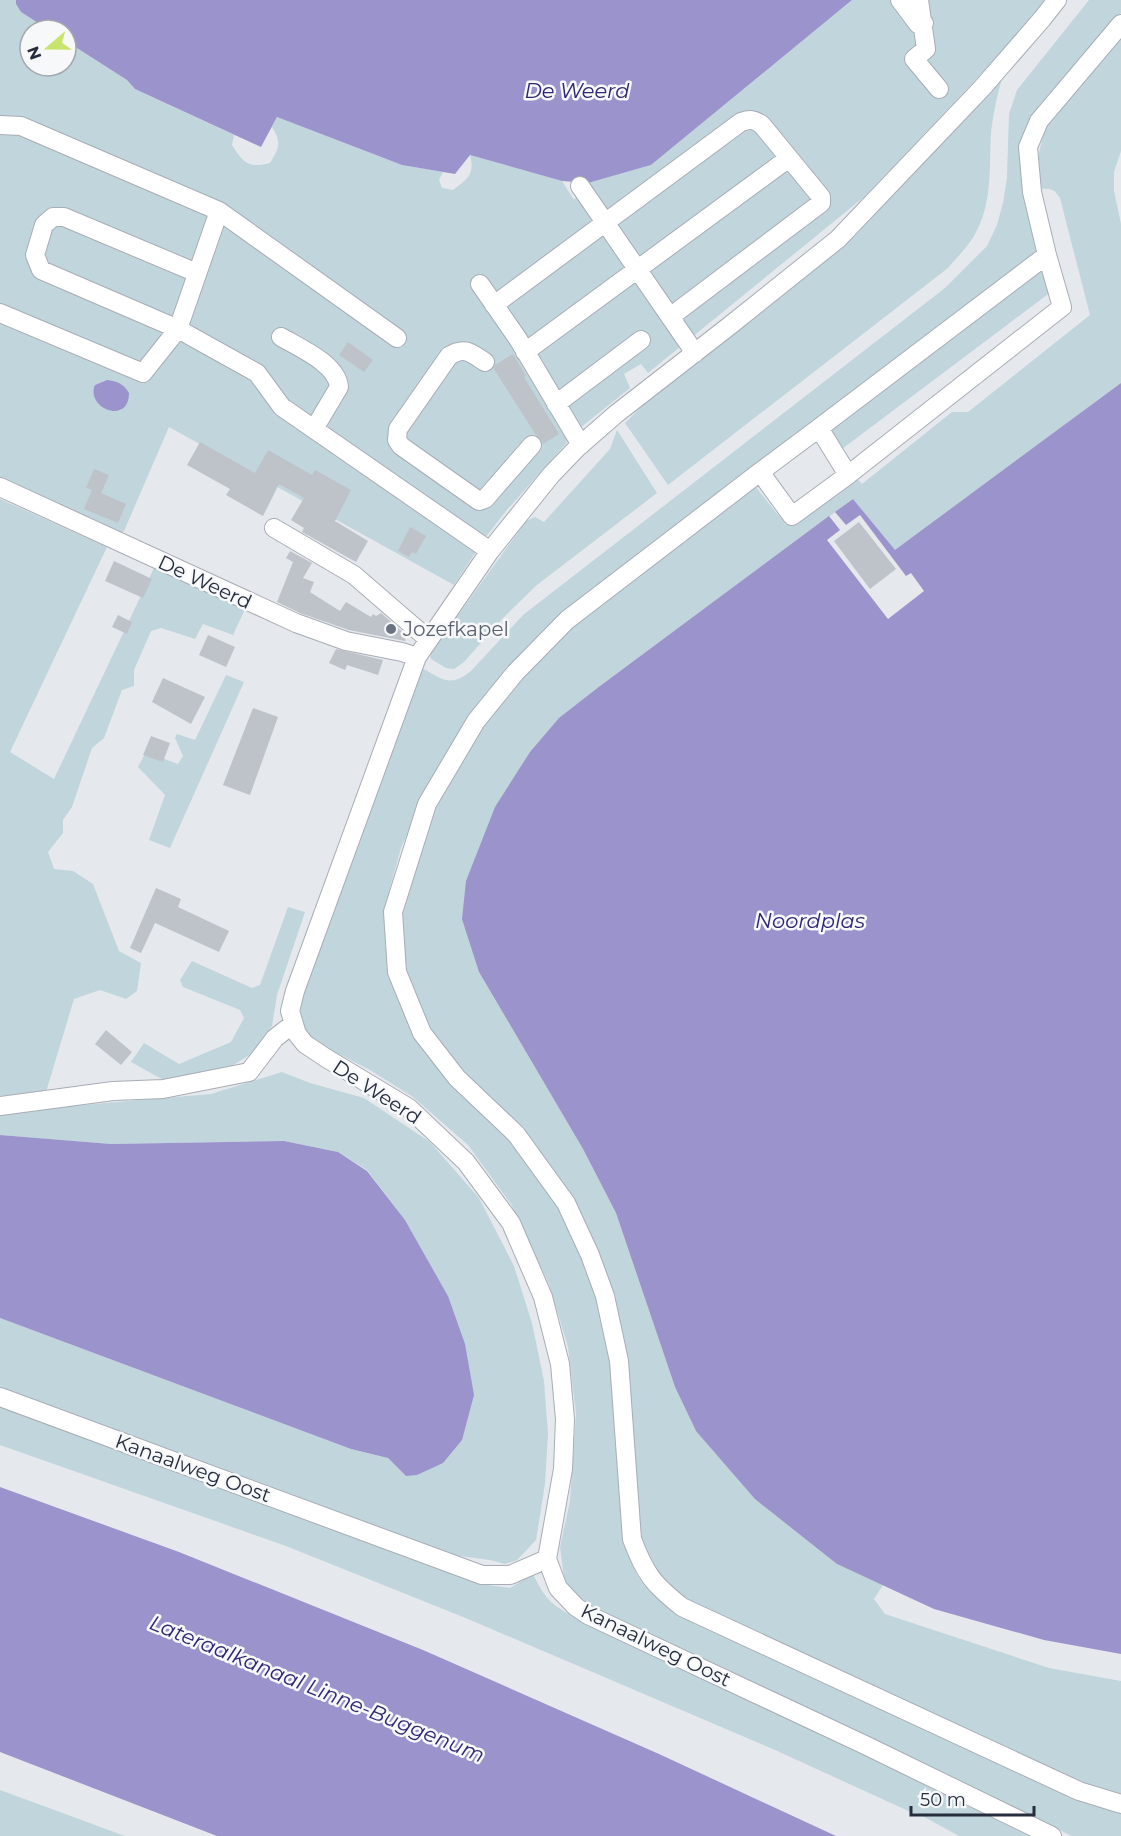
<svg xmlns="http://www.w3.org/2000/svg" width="1121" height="1836" font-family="Montserrat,sans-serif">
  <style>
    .green { fill: #c0d5dc; fill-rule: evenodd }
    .water { fill: #9b93cc }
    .building { fill: #bec3ca }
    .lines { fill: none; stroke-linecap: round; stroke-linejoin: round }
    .minor-casing { stroke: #a8adb5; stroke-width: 20 }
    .minor { stroke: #fff; stroke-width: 18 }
    .worship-dot { fill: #6b7280; stroke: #f6f8fa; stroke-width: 2 }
    .labels { text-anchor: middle; stroke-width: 5; stroke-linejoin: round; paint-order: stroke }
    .street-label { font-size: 20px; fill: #262d3d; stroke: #f6f8fa }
    .worship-label { font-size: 20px; fill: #5b616d; stroke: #f6f8fa; text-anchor: start }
    .water-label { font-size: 21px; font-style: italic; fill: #312574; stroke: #f6f8fa }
  </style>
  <rect width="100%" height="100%" fill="#e5e9ed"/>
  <!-- green -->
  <path class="green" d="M0,0H16V4L21,12L49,30H30V66H66V41L127,80L135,89L234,135L232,145C243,162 248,169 270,163C279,148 282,143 272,127L277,117L402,165L443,172L439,180L442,188L453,190C468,179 475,174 470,155L562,181L574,200L588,183L651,165L852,0H1045L1004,50L864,197L648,373L641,364L624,374L630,388L580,428L506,511L485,538L454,585L169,427L124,531L119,534L0,481ZM107,380L127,404L120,411L95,385Z
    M1089,0H1121V13L1039,105L1031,121L1037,251L567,613L429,786L401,848L389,891L385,928L390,970L399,999L539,1172L585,1255L603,1312L612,1359L626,1538C634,1582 643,1588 678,1613L1121,1810V1836H1072L588,1606L565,1585L560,1547L570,1501L576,1414L568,1347L549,1284L511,1204L468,1145L413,1097L370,1070L315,1042L302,1025L300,1003L422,668C442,679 450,688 471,671L523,615L945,288L987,246L997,225L1003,203L1007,178L1009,114L1017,90Z
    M1121,36V151L1114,172V191L1121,224V383L895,551L853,499L600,686L479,972L583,1149L616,1213L675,1387L696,1431L837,1564L883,1585L874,1599L885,1614L1049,1668L1121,1681V1798L1075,1784L695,1605L673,1592L658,1579L638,1535L595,1250L431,1034L401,959L402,895L413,860L438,803L472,742L517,680L569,630L755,486L786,525L854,475L862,484L952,412H968L1090,315L1060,198C1055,190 1051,188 1042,189L1037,161L1045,128Z
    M1002,78C997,96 993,114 991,132C989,168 993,204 974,236C967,248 956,258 948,268L668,485L625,423L644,404L856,235Z
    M1042,269L1051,292L838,452L816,439Z
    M617,430L657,493L537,585L504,617L464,662L454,669L446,668L431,659L430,654L526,521L535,517L544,522L610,449Z
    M0,499L107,547L10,752L54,779L154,568L246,607L233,635L203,624L195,639L161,628L151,631L134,670V686L122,690L104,738L92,748L72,807L63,820V833L48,852L54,869L73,871L93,884L119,951L141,963L137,991L126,999L100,990L74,999L46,1092L0,1096Z
    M226,675L244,682L170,848L149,840L165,795L138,767L146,752L178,764L183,756L175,738L177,734L195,740Z
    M288,907L305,912L277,995L272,1026L251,1054L227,1069L167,1082L131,1062L144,1043L179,1064L231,1042L244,1018L240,1010L183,987L180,980L192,961L252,988L260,985Z
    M282,1072L310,1083L364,1098L430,1142L479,1198L514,1266L532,1323L544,1381L548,1434L545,1484L536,1540L517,1560L505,1564L490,1560L459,1556L421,1544L303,1499L0,1388V1318L351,1449L388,1458L406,1476L448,1296L405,1220L367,1170L338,1152L284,1141L111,1144L0,1135V1112L211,1094Z
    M0,1401L455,1569L487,1585L510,1588L533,1574C546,1601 552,1605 578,1619L861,1753L1029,1836H959L917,1813L915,1814L775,1750L468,1619L286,1546L0,1445Z
    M0,1790L125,1836H0Z"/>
  <!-- water -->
  <path class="water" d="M16,0H852L651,165L588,183L562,181L470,155L455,174L402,165L277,117L261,147L135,89L127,80L66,41V30H49L21,12L16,4Z
    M107,380C117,381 124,384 129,393C129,426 85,408 95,385Z
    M1121,383V1654L1044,1640L934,1609L837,1564L755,1499L696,1431L675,1387L616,1213L583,1149L479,972L462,919L466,881L495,807L530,752L559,718L600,686L829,516L840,530L827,540L888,619L924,591L911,573L906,576L860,515L846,525L835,512L853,499L895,550Z
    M0,1135L111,1144L284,1141L338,1152L367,1171L405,1220L448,1296L465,1344L474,1395L462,1440L443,1463L417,1475L406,1476L388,1458L351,1449L0,1318Z
    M0,1487L179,1552L423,1650L659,1754L836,1836H217L0,1752Z"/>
  <!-- building -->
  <path class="building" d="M348,342L373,360L364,372L339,355Z
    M513,354L526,376L524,377L559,434L543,444L542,441L536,435L494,369L495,365Z
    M200,442L255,473L268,450L312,475L315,470L351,490L335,521L368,541L356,562L302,532L304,528L291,520L304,498L279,484L263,516L226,495L230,489L187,465Z
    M94,469L109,475L101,493L126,504L118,523L84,509L92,490L86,488Z
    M859,522L896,569L870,589L834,541Z
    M410,527L426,536L416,554L412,552L409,557L398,551Z
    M290,551L312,563L303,578L314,582L310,592L340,611L346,602L371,617L373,614L376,616L381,613L407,636L405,641L349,630L300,613L277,602L293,562L286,558Z
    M114,561L152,579L143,598L105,581Z
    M118,615L132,622L127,634L112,627Z
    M208,635L235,647L226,667L199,655Z
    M336,649L383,660L378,675L347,665L345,670L329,663Z
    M163,678L205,697L191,724L152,702Z
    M253,708L278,717L250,795L223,785Z
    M151,736L170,743L163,762L143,755Z
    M156,888L181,899L178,907L229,931L219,952L155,923L141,953L130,948Z
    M106,1030L132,1052L121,1065L95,1044Z"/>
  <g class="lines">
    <defs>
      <path id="minor" d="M900,0L918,24L924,23
        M919,0L926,49L914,59L939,89
        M0,125L21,126L219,211L397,338
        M580,186L695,353
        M1047,255L819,428L848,475L1062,307L1047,255L1032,192L1028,147L1039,121L1121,24
        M197,273L64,217H53L44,225L35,255L41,270L178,329L219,211
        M480,284L518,339L581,445
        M494,305L741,122C750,119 754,119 762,125L821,197V203L670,317
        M0,313L143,373L178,329L257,373L282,407L490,551
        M281,337C300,348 337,364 339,387L314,429
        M525,352L789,158
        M485,362C471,353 465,346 449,356L398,429L397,440L401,446L479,501L485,499L532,445
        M556,404L641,340
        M760,472L819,428
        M848,475L792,516L760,472L567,620L515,673L476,721L427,804L393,912L397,972L422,1033L457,1078L516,1134L566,1203L590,1255L605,1296L619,1361L632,1539C645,1574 653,1584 682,1607L1079,1791L1121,1804
        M0,487L296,623L346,641L402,652L417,657
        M274,528L354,575L428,639
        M0,1106L113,1091L163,1089L249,1072L275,1038L293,1024
        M0,1397L482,1575H510L547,1559
        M1052,1836L865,1745L588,1615L576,1607L558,1588L547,1559L563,1469L565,1419L560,1364L543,1297L511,1223L466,1162L409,1108L326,1058L305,1044L297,1034L290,1011L295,991L417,657L490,551L551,475L577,448L616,414L728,327L838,239L982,88L1042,19L1057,0"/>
    </defs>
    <!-- minor casing -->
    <use href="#minor" class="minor-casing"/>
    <!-- minor -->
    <use href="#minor" class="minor"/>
  </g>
  <!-- markers -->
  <circle class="worship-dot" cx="391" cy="629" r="6"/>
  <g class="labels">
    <!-- street labels -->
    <g class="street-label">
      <text transform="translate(205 582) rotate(25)" y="7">De Weerd</text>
      <text transform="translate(377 1092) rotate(33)" y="7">De Weerd</text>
      <text transform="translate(193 1468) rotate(20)" y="7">Kanaalweg Oost</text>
      <text transform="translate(656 1645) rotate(26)" y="7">Kanaalweg Oost</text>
    </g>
    <!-- worship labels -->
    <g class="worship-label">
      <text x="403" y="636">Jozefkapel</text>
    </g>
    <!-- water labels -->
    <g class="water-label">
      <text x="577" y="98">De Weerd</text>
      <text x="810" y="928">Noordplas</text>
      <text transform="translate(317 1689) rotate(22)" y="7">Lateraalkanaal Linne-Buggenum</text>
    </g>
  </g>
  <!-- north arrow -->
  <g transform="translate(48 48) rotate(250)"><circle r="28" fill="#f6f8fa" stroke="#a3a7ae" stroke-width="1.5"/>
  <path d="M0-4.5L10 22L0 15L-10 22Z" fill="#c9e46c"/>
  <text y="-9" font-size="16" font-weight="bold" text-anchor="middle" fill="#262d3d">N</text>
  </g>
  <!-- scale -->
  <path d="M911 1806v9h123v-9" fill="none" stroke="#262d3d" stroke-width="3"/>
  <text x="920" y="1806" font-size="18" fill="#262d3d" stroke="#f6f8fa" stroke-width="4.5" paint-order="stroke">50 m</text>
</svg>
